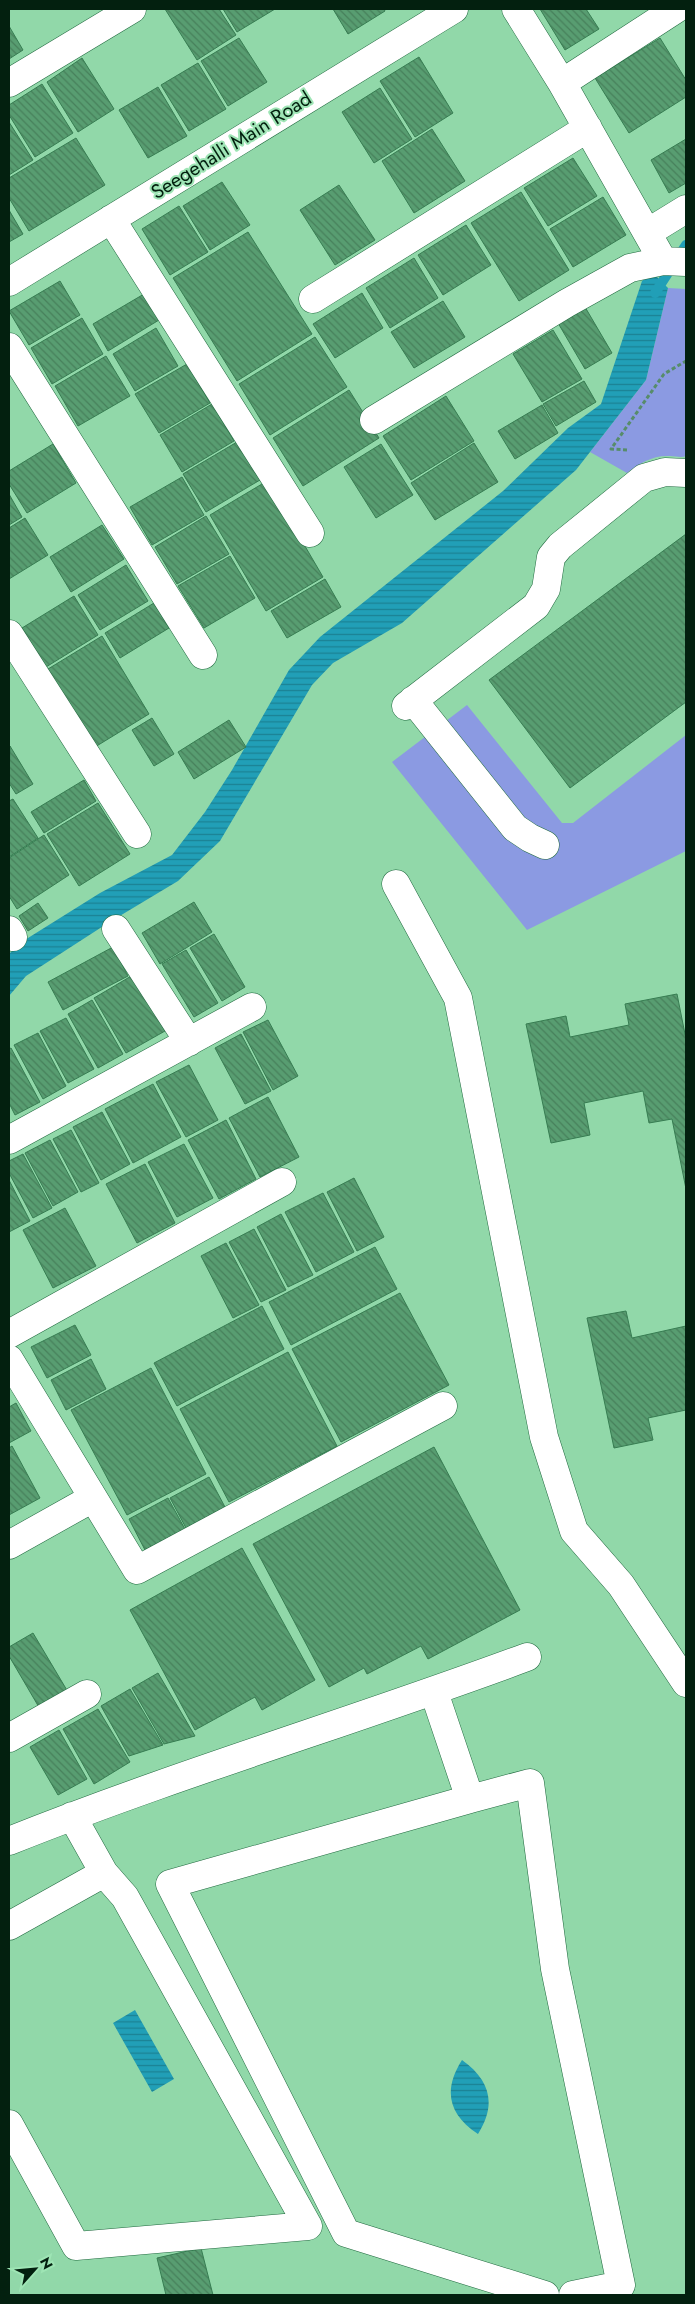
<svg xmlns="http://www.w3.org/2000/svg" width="695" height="2304" font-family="Jost,sans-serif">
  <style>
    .green { fill: #8b9ae2 }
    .water { fill: url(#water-rules) }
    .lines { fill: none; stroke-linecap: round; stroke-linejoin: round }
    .stream { stroke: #219fb7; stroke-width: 10 }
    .building { fill: url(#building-back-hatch); stroke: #377d52 }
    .minor-casing { stroke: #20693f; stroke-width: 29 }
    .path { stroke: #578c6a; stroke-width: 3; stroke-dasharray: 4 2.5; stroke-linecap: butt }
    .minor { stroke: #fff; stroke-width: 28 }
    .labels { text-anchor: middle; stroke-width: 4; stroke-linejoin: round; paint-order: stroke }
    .street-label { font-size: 20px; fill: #03200f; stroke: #9ee5b5 }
  </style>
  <defs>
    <pattern id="water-rules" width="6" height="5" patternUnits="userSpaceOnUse" patternTransform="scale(1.25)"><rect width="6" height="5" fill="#219fb7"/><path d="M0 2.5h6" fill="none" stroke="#1b8193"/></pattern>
    <pattern id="building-back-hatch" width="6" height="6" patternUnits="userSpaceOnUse" patternTransform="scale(1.25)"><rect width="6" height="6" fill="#589d71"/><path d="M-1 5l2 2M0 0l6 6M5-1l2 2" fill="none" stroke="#47805b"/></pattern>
  </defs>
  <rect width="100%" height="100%" fill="#91d8a9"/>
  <!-- green -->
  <path class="green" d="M668,288L686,289V456C681,458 676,456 670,456C653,455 640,463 627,473L590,452L646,380Z
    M467,705L562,823H573L686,735V851L527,930L392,762Z"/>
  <!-- water -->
  <path class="water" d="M652,272L668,288L646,380L576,470L402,623L333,663L312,685L220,841L178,881L108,923L26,976L9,996V954L20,943L100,893L172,855L205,812L232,770L289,670L320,637L503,491L568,428L601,404L642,281Z
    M135,2010L174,2079L152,2092L113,2023Z
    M462,2060C490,2080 497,2104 478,2134C448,2114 443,2090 462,2060Z"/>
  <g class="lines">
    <!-- stream -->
    <path class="stream" d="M655,293L686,245"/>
  </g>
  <!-- building -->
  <path class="building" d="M165,9H219L236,35L197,60Z
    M223,9H275L237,32Z
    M333,9H384L385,11L348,34Z
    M540,9H586L599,29L565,50Z
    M9,26L23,50L9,59Z
    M239,38L267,82L228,106L201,61Z
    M660,38L686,80V97L629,133L595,78Z
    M419,57L453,113L415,137L380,81Z
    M82,58L114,109L78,132L47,82Z
    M198,63L226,109L189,131L161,85Z
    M42,84L73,133L35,157L9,115V105Z
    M158,87L187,136L148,158L119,110Z
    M380,88L412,139L374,163L342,112Z
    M9,122L33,160L9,175Z
    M432,129L465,181L414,213L382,161Z
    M76,138L105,185L29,231L9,198V178Z
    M686,139V183L669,193L651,160Z
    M573,158L597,196L548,226L524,188Z
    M222,182L250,225L210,250L183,206Z
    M339,185L375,240L335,265L300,210Z
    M521,192L569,270L519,301L471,223Z
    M603,197L626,235L573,267L550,229Z
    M179,206L208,252L170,275L142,229Z
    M9,210L23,234L9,242Z
    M466,225L491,265L443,295L418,255Z
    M248,232L312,334L237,381L173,278Z
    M414,258L438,298L390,328L366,288Z
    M60,281L80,315L29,345L9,311Z
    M362,293L383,328L335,358L313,324Z
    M144,294L159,320L108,351L93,324Z
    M443,301L465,337L414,368L391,332Z
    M585,307L612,353L585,369L558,323Z
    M82,318L103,354L52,384L31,348Z
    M156,328L178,366L135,391L113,354Z
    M553,330L582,379L542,402L513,354Z
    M315,337L347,387L270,435L239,384Z
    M106,356L130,396L78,426L55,386Z
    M187,364L210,403L159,433L135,394Z
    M584,381L596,402L556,426L543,404Z
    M349,390L379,438L303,486L273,438Z
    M446,396L474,441L411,480L383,436Z
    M212,404L234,441L182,472L160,435Z
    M542,405L558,433L515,459L498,431Z
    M237,442L260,480L206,512L183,474Z
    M474,443L498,482L435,520L411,483Z
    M53,444L76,483L27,513L9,484V471Z
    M381,444L413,495L376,518L344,467Z
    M182,477L204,515L152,545L130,507Z
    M267,481L323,577L266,611L210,515Z
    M9,494L22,517L9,525Z
    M206,516L229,554L177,584L155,547Z
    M25,518L48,555L9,579V528Z
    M102,525L124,559L71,592L50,557Z
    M686,534V702L570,788L489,680Z
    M230,556L255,598L204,628L178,586Z
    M126,565L148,601L100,630L78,595Z
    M325,579L341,607L287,638L271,611Z
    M74,596L98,635L46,667L22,628Z
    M154,603L169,628L120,658L105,633Z
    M102,636L149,714L95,747L48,669Z
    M152,718L174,754L154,766L132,730Z
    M229,720L246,747L194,779L178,752Z
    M10,746L33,784L16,794L9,783Z
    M84,780L96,801L44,833L31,812Z
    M13,799L38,838L9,857V801Z
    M98,803L130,854L79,886L47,834Z
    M44,835L69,875L17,909L9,896V858Z
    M194,902L212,932L160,964L142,933Z
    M38,903L48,918L28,931L19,916Z
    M214,934L245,987L222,1001L190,948Z
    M113,947L128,976L63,1010L48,982Z
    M186,950L218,1003L194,1017L162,964Z
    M133,975L165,1031L126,1053L94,998Z
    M677,994L686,1039V1189L672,1119L649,1123L643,1091L584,1103L590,1135L551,1143L526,1024L566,1016L570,1037L629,1025L625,1004Z
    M92,1000L123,1054L98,1068L68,1014Z
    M66,1018L94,1069L68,1083L40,1031Z
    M268,1020L298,1076L273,1090L243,1032Z
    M38,1033L66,1086L43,1099L14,1045Z
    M241,1034L271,1091L245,1104L215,1048Z
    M11,1048L40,1102L15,1115L9,1103V1049Z
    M189,1065L218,1120L186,1137L156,1082Z
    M153,1084L181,1137L133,1163L105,1109Z
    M268,1097L299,1157L260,1177L229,1118Z
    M102,1112L130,1164L101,1180L73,1127Z
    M226,1120L256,1179L219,1199L188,1140Z
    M71,1130L99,1183L81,1192L53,1139Z
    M50,1140L78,1192L53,1206L25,1153Z
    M184,1144L213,1198L177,1217L148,1162Z
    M23,1154L52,1208L33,1218L9,1173V1161Z
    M145,1164L175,1223L137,1243L106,1184Z
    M354,1178L384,1237L357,1251L327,1192Z
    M9,1180L30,1221L9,1232Z
    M323,1193L354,1252L316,1272L285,1212Z
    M65,1208L96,1266L53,1288L23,1230Z
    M281,1214L313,1275L288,1287L257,1227Z
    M254,1229L286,1290L261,1302L229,1242Z
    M226,1243L259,1305L233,1318L201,1256Z
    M375,1247L397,1289L291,1345L269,1302Z
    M400,1293L449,1385L341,1442L292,1349Z
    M262,1306L284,1349L177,1406L154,1363Z
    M626,1311L632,1338L686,1326V1410L648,1418L653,1440L614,1448L587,1318Z
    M75,1325L91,1355L47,1378L31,1347Z
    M288,1352L337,1446L229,1502L180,1409Z
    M91,1359L106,1389L66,1410L51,1380Z
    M151,1368L206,1474L127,1515L71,1410Z
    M16,1403L31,1431L9,1443V1407Z
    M12,1446L40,1498L9,1515V1448Z
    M434,1447L520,1610L428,1659L421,1646L367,1674L364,1668L329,1687L253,1544Z
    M209,1477L225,1507L186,1528L170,1498Z
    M168,1498L185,1529L145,1550L129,1519Z
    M242,1548L315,1680L262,1710L255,1697L195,1730L130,1610Z
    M33,1633L68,1692L40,1709L9,1656V1647Z
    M158,1673L195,1736L164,1744L132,1688Z
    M130,1689L163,1745L129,1756L101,1706Z
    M98,1709L130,1762L94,1784L63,1729Z
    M59,1730L87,1779L58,1795L30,1747Z
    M201,2248L213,2295H166L157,2258Z"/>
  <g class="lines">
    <defs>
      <path id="minor" d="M516,9L562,83L663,261
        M9,83L132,9
        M562,83L676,9
        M111,219L310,533
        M647,233L686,209
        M9,282L454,9
        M313,299L588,128
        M9,347L203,655
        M374,420L567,303L630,268L663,261L686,262
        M9,634L137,834
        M413,700L515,828L530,838L545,845
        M406,706L536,606L546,589L551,557L560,546L644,478L665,472L686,473
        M396,884L458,998L544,1437L574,1531L621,1585L686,1683
        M116,929L189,1042
        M9,930L13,937
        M9,1140L252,1007
        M9,1334L282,1182
        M9,1359L137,1570L443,1406
        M9,1545L93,1498
        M434,1692L470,1799L530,1783L555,1969L621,2285L573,2295
        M9,1738L87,1694
        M470,1799L170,1884L346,2233L545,2295
        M9,1841C179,1773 355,1721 527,1657
        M9,1926L104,1873
        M9,2124L76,2246L308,2226L125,1897L104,1873L72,1816"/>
    </defs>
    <!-- minor casing -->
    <use href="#minor" class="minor-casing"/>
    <!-- path -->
    <path class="path" d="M627,450L611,449L664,374L686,361"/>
    <!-- minor -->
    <use href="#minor" class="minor"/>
  </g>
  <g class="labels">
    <!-- street labels -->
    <g class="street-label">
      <text transform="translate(231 145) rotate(-32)" y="7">Seegehalli Main Road</text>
    </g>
  </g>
  <!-- border -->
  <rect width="695" height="2304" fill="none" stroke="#03200f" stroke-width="20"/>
  <!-- north arrow -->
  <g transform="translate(35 2269) rotate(63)" stroke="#9ee5b5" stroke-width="4" paint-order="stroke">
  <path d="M0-4L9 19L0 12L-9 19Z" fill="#03200f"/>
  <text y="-8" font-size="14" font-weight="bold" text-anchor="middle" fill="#03200f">N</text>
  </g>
</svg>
